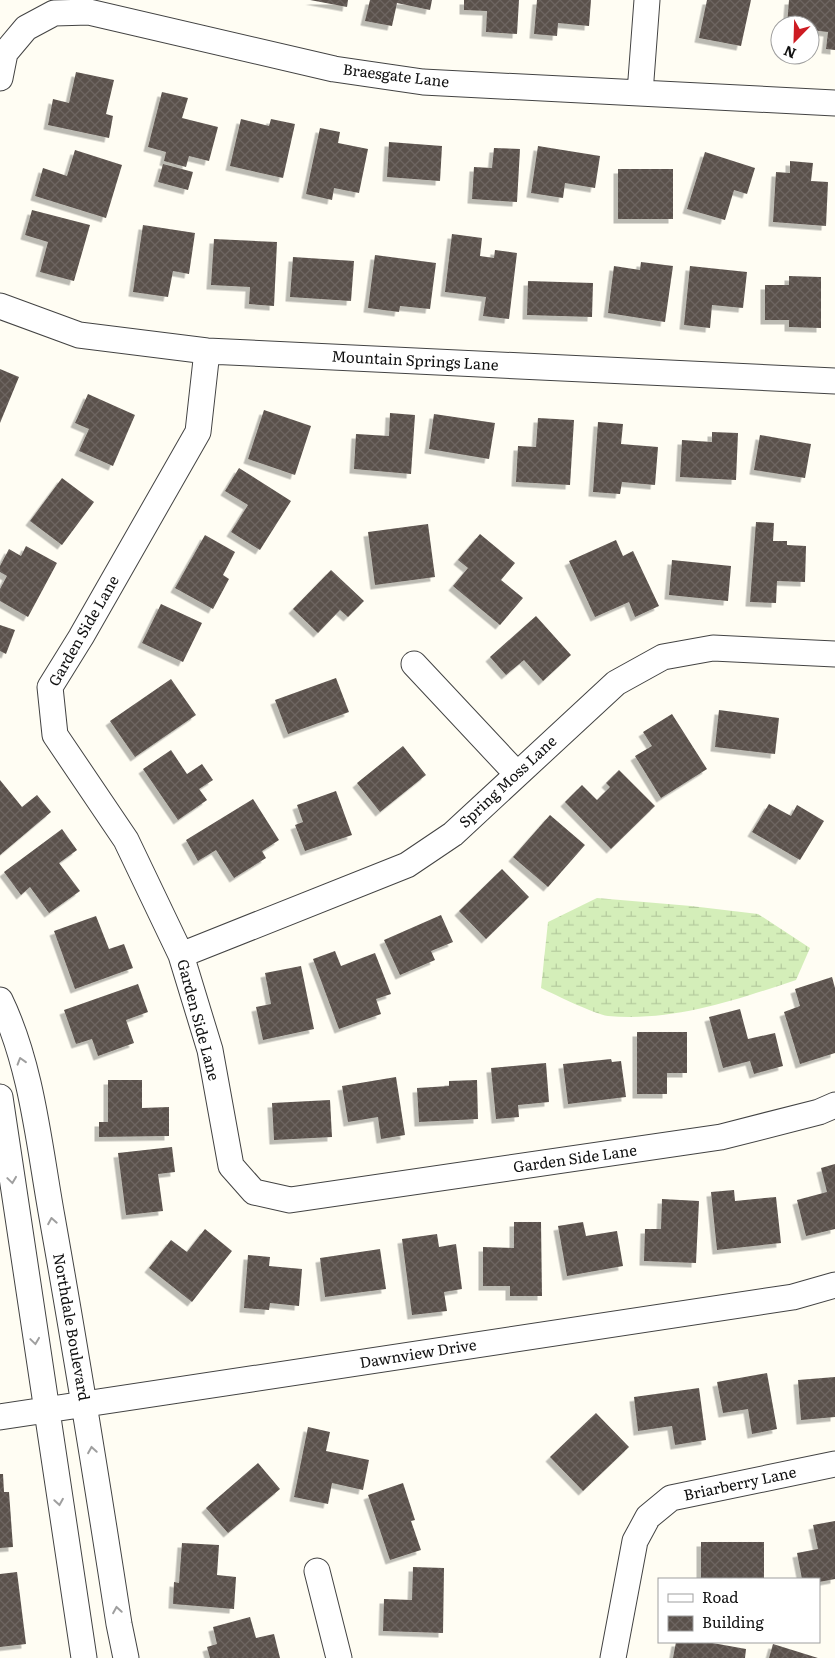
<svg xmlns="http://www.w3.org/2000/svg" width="835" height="1658" font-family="Literata,serif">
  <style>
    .wetland { fill: url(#wetland-marsh) }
    .building { fill: url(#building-cross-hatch); filter: url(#shadow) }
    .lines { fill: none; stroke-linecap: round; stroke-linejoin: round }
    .minor-casing { stroke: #434343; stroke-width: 27 }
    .minor { stroke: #fff; stroke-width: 25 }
    .oneway { stroke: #9f9f9f }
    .labels { text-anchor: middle; stroke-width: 5; stroke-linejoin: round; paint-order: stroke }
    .street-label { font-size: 15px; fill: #101010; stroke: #fff }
  </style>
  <defs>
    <pattern id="wetland-marsh" width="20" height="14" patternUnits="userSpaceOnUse" patternTransform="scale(1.25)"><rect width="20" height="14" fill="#d4eeb9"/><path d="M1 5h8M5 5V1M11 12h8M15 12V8" fill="none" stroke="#b5cb9e"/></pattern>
    <pattern id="building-cross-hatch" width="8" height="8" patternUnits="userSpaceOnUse" patternTransform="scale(1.25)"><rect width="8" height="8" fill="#5a514b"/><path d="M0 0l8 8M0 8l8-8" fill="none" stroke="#6d6561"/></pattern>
    <filter id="shadow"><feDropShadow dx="-4.5" dy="4.5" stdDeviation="0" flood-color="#0004"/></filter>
  </defs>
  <rect width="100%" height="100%" fill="#fffdf3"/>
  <!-- wetland -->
  <path class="wetland" d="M597,898L691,906L758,914L810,948L796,980C736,1000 673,1022 608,1016C594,1014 556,995 541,988L548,922Z"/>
  <!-- building -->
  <path class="building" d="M310,0H348L347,7Z
    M370,0H432L430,10L397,3L392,26L365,21Z
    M464,0H519L517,34L486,32L487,11L464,10Z
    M537,0H591L589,26L558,23L557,36L534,34Z
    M707,0H751L741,46L699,38Z
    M789,0H835V50L826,49L828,32L810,30V25H787Z
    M76,72L114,80L106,114L113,116L109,138L48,125L53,99L69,103Z
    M162,92L188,98L182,118L218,127L209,161L189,156L186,167L164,161L166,152L148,147Z
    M241,119L269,126L271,119L295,124L283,178L230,166Z
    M320,128L340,132L338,143L368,149L359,193L334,188L332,200L306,194Z
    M389,142L442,146L440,181L387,177Z
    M538,146L600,156L595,188L565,183L563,198L531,193Z
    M494,148L520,149L517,202L472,199L474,167L492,168Z
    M75,150L122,165L106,218L35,196L43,168L67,176Z
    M705,152L755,168L747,194L734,190L725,220L687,209Z
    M790,161L813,163L811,181L828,182L826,226L773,222L776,172L790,173Z
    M163,164L193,172L188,190L158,182Z
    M618,169H673V219H618Z
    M32,210L90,225L74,281L40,272L48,242L25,235Z
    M143,225L195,233L189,274L173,271L168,297L133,292Z
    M452,234L482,238L480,256L494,258L495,250L517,253L509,319L483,316L486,297L445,292Z
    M214,239L277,242L274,306L249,304L250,287L211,285Z
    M375,255L436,263L430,309L400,306L399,312L368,308Z
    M293,257L354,261L351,301L290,297Z
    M641,262L673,266L665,322L608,313L614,266L640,270Z
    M690,266L747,272L743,308L712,305L710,328L684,325Z
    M789,276L821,277V328L789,327V320H765V285H789Z
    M528,281L593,283L592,317L527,315Z
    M0,369L19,377L0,423Z
    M88,394L135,415L113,466L79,451L89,429L75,423Z
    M264,410L311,426L295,475L248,459Z
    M390,413L415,415L411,474L354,469L356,434L389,436Z
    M434,414L495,423L489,459L429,449Z
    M538,418L574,420L570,485L516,482L518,446L536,447Z
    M598,422L623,424L621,444L658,447L655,485L622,482L620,494L593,492Z
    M712,432L738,433L736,480L680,477L682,440L712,442Z
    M760,435L811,444L805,478L754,470Z
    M239,468L291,501L260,550L231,532L248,505L225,491Z
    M62,478L94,502L62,545L30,521Z
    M756,522L774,523L773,541H787V545L806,546L805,582L777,581L776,603L750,602Z
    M428,524L435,577L375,585L368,532Z
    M480,534L515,563L501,580L523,598L500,625L453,586L468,568L458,560Z
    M205,535L235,552L223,575L229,579L213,609L175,588Z
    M616,540L623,556L633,551L659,606L635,617L629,602L595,617L569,561Z
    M26,546L57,563L28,617L0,601V589L7,576L0,572V566L9,549L21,556Z
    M672,560L731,566L728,601L669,595Z
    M331,570L364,601L348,617L340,610L318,633L293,609Z
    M161,604L202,623L183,662L142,643Z
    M536,616L571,655L543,681L524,660L506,675L490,657Z
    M0,625L15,630L6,654L0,651Z
    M336,678L349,712L288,734L275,700Z
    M171,679L196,715L135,757L110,721Z
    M719,710L779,718L775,754L715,747Z
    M672,714L707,769L661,798L635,756L652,746L643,732Z
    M403,746L426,775L380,812L357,783Z
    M171,750L187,774L202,764L213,780L199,789L207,800L178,820L143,769Z
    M619,770L655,806L611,849L565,802L582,785L597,800L610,787L606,783Z
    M0,780L22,807L37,795L51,812L0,855Z
    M336,791L352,835L305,851L295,825L303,822L297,805Z
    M253,799L279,840L262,851L266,858L234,878L216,850L198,861L186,840Z
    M769,804L791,816L797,805L824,821L800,860L752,832Z
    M550,815L585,845L548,887L513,857Z
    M62,829L77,850L59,863L80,891L49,913L30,887L21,895L4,872Z
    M502,869L529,897L486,939L459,911Z
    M441,915L453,942L431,951L435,960L400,975L384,940Z
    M96,916L109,949L124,944L133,968L75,989L54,931Z
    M335,951L341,966L375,953L391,994L376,999L381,1014L339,1029L313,959Z
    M301,966L314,1029L263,1040L256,1007L271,1004L265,973Z
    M832,977L835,988V1053L800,1064L784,1012L800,1006L795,989Z
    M138,984L148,1012L126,1020L134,1043L98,1056L92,1039L76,1044L64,1010Z
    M740,1009L748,1039L775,1033L783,1066L754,1074L750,1061L723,1068L709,1017Z
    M637,1032H687V1073H667V1094H637Z
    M611,1059L612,1062L621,1061L626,1097L568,1104L563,1064Z
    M546,1063L549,1102L518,1105L519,1117L496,1119L491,1068Z
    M396,1077L405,1135L381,1139L378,1117L348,1122L342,1086Z
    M108,1080H142V1108L169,1107V1136L99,1137V1122H108Z
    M477,1080L478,1119L419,1122L417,1088L449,1086V1081Z
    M330,1100L332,1137L274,1140L272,1103Z
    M172,1147L175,1172L158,1174L163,1211L126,1215L118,1153Z
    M835,1164V1229L806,1236L797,1200L827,1192L821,1168Z
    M734,1190L735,1201L776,1197L781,1243L717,1250L711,1192Z
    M662,1199L699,1201L696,1263L644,1261L645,1229H661Z
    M514,1222H541L542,1296H510V1286H483V1247L514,1248Z
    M583,1222L586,1236L617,1231L623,1266L567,1276L558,1226Z
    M205,1229L232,1251L192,1302L149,1268L171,1240L187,1252Z
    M437,1234L439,1247L456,1244L462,1289L444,1292L447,1311L412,1315L402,1239Z
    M380,1249L386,1289L325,1297L320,1258Z
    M248,1255L270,1257L269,1266L302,1269L299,1306L270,1303L269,1310L244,1308Z
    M767,1373L777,1429L752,1434L748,1409L723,1413L717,1382Z
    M835,1377V1417L801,1420L798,1380Z
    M699,1388L706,1440L675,1445L672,1426L638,1431L634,1397Z
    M596,1413L629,1447L583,1491L550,1457Z
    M308,1427L330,1432L326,1451L369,1460L363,1490L332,1483L328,1504L294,1497Z
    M258,1463L280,1489L228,1533L206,1508Z
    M0,1474H3L4,1492H9L13,1547L0,1548Z
    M403,1483L415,1520L411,1521L421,1550L390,1560L368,1495Z
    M835,1521V1579L819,1582V1579H802L797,1553L818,1549L813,1525Z
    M701,1542H764V1579H701Z
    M182,1543L219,1545L217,1575L236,1577L234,1609L173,1604L174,1582L179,1583Z
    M413,1567L444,1568L443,1633L383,1631L384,1599L412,1600Z
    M17,1572L26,1644L0,1647V1574Z
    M250,1617L256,1638L274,1634L280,1658H210L207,1647L217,1644L213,1627Z
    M676,1642H707L746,1649L745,1658H673Z
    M773,1644L818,1658H769Z"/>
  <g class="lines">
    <defs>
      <path id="minor" d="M0,78L5,53L26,28L54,13L89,12L334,69L423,82L835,103
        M640,93L647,0
        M0,306L79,335L207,351L835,381
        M207,351L198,432L81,637L50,687L55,735L126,840L181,955L210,1050L231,1166L254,1192L290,1200L721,1137L819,1112L835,1105
        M414,664L516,773
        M181,955L407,865L453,834L616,683L663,657L713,648L835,654
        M0,1000C32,1066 39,1145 52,1217C76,1352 98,1488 119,1624L126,1658
        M0,1097L84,1658
        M0,1417L793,1297L835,1285
        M317,1571L339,1658
        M613,1658L635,1541L648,1517L671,1498L835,1464"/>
    </defs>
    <!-- minor casing -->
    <use href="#minor" class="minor-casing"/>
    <!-- minor -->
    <use href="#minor" class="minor"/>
  </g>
  <!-- one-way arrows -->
  <defs><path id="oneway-chevron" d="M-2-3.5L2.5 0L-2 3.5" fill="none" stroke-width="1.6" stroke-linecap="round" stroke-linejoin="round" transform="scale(1.25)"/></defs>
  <g class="oneway">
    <use href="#oneway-chevron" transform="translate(21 1061) rotate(-107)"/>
    <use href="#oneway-chevron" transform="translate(12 1180) rotate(82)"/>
    <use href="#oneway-chevron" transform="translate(52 1221) rotate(-100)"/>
    <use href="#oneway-chevron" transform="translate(35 1341) rotate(82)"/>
    <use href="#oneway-chevron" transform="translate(92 1450) rotate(-99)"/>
    <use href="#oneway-chevron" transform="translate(59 1502) rotate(81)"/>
    <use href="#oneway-chevron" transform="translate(117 1610) rotate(-99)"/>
  </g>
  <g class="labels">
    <!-- street labels -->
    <g class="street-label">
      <text transform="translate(396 76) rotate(7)" y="5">Braesgate Lane</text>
      <text transform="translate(415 361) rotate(3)" y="5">Mountain Springs Lane</text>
      <text transform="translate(84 631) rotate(-60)" y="5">Garden Side Lane</text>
      <text transform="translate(508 782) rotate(-43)" y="5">Spring Moss Lane</text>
      <text transform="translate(198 1020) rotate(75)" y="5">Garden Side Lane</text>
      <text transform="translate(575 1159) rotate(-8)" y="5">Garden Side Lane</text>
      <text transform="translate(71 1327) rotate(80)" y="5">Northdale Boulevard</text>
      <text transform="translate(418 1354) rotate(-9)" y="5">Dawnview Drive</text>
      <text transform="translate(740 1484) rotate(-12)" y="5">Briarberry Lane</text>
    </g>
  </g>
  <!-- legend -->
  <rect x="658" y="1578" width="162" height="65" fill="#ffffff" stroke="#9f9f9f"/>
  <rect x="668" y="1594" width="25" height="8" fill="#ffffff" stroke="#9f9f9f"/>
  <text x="702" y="1603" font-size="15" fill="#101010">Road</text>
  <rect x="668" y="1616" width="25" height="15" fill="url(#building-cross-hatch)" stroke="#9f9f9f"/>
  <text x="702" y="1628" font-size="15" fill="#101010">Building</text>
  <!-- north arrow -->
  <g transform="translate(795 40) rotate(203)"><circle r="24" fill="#ffffff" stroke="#9f9f9f"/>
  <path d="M0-4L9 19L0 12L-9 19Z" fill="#cd1b22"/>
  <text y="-8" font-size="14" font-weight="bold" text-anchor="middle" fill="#101010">N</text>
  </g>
</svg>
